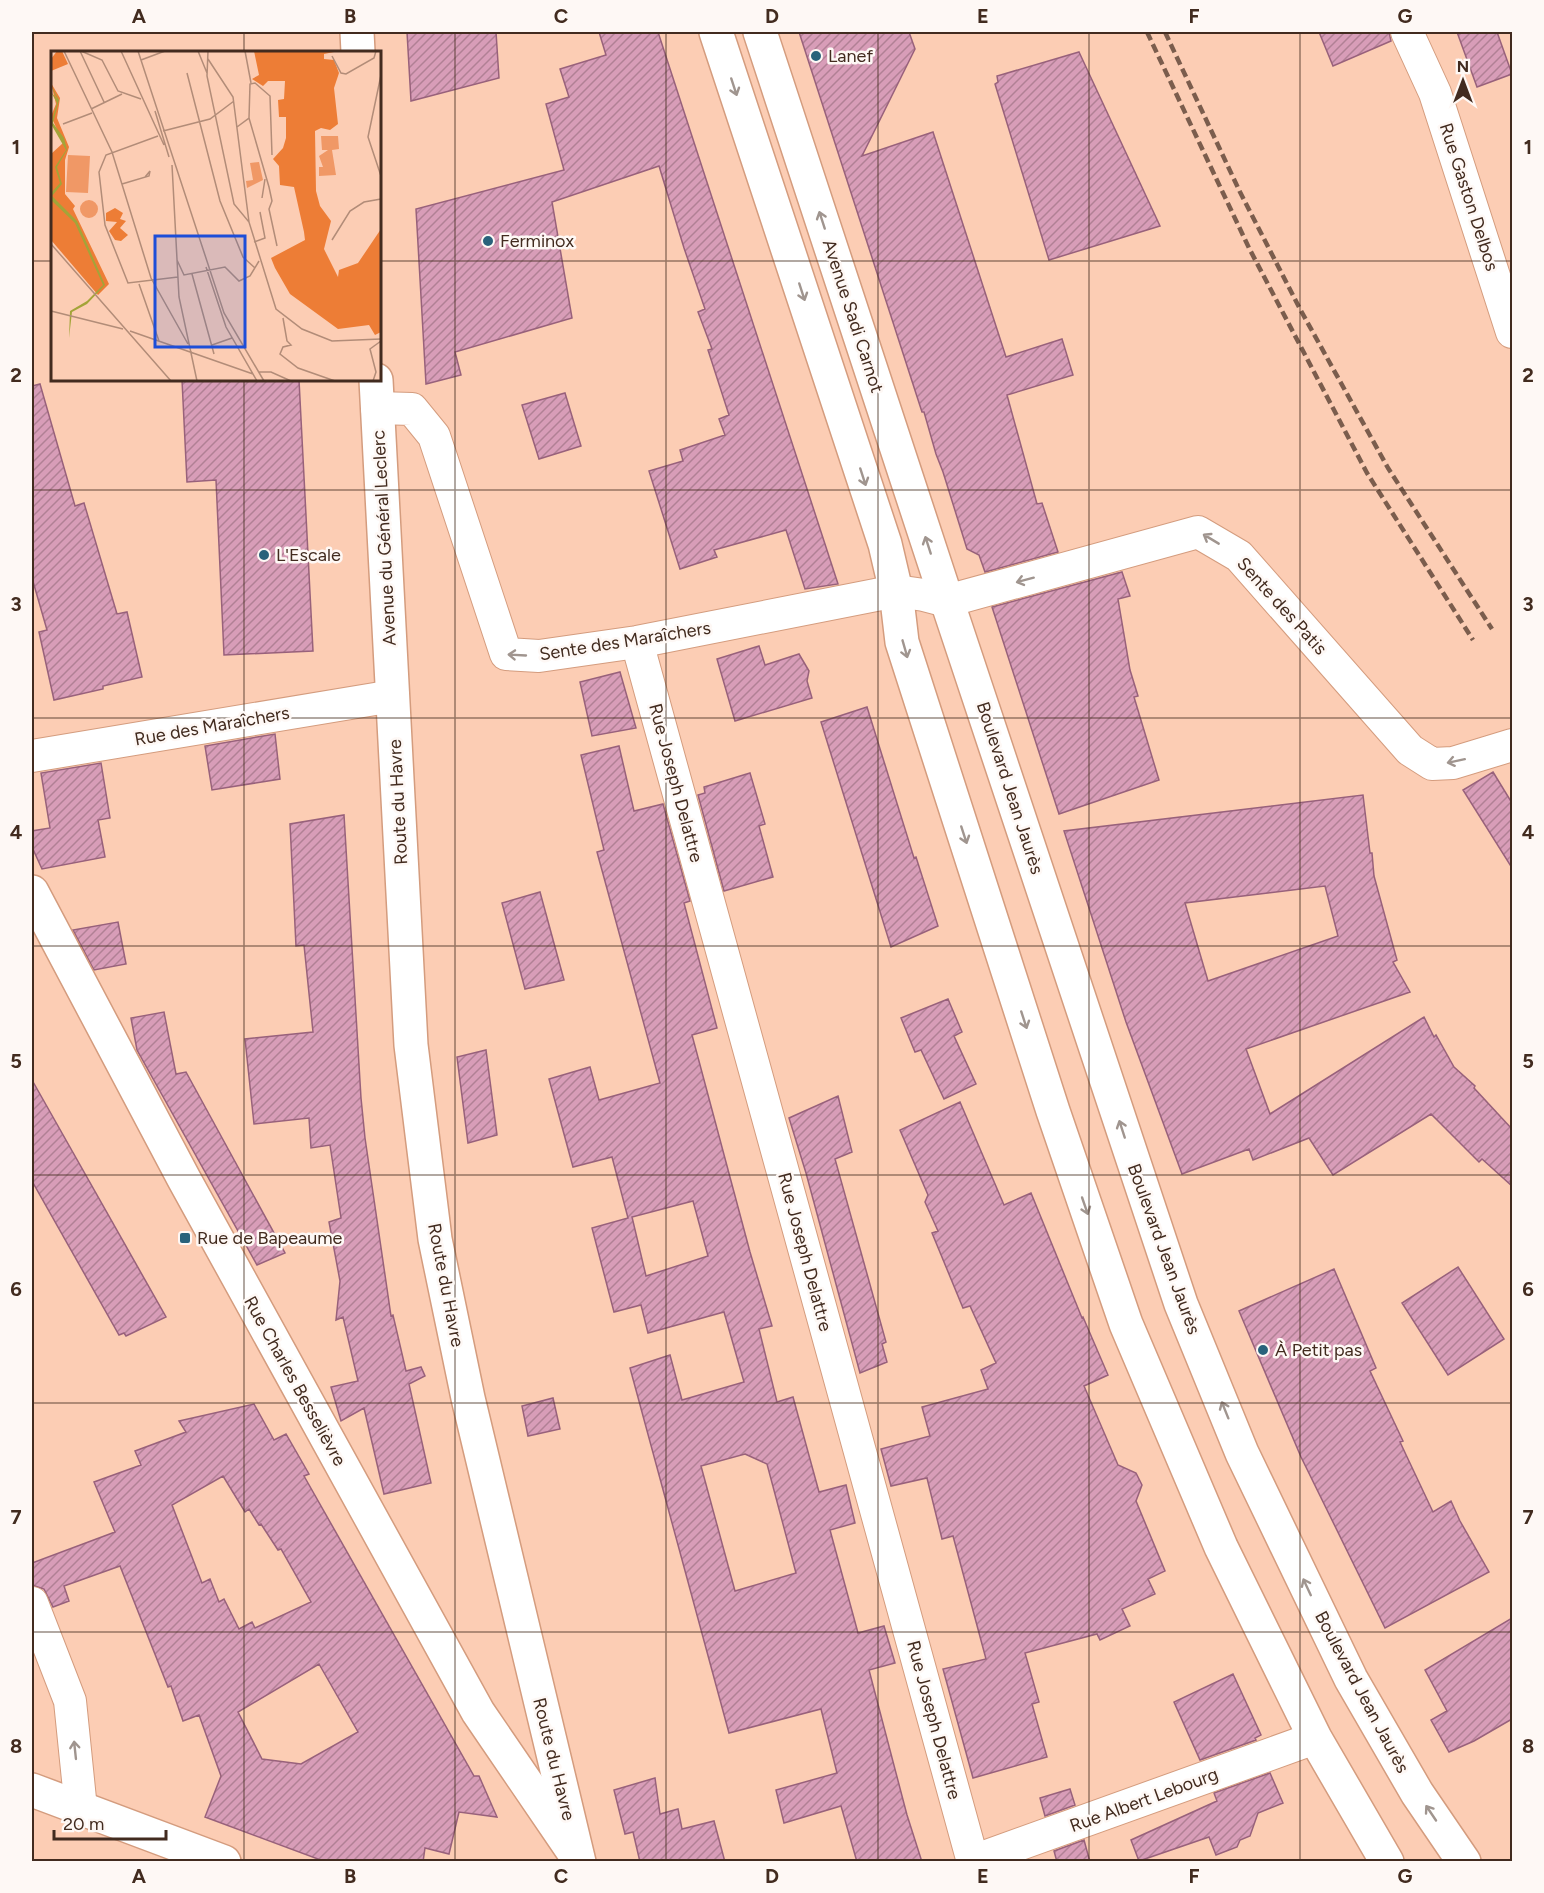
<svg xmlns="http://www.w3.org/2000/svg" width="1544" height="1893" font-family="Figtree,sans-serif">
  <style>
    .building { fill: url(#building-hatch); stroke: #98617b; stroke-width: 1.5; fill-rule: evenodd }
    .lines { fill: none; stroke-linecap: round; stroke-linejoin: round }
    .minor-casing { stroke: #d49c7e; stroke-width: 34 }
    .tertiary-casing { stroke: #d49c7e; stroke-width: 36 }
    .secondary-casing { stroke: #d49c7e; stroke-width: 36 }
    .minor { stroke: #fff; stroke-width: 32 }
    .tertiary { stroke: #fff; stroke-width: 33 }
    .secondary { stroke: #fff; stroke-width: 33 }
    .rail { stroke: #7b5d4d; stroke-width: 4.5; stroke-dasharray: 9 4.5; stroke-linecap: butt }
    .oneway { stroke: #a0958f }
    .grid { fill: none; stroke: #422b1f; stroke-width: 1.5; stroke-opacity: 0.55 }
    .poi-dot { fill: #29627b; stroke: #fef8f5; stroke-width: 2 }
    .labels { text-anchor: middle; stroke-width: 5; stroke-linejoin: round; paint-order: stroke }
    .poi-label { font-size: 18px; fill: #422b1f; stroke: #fef8f5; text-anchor: start }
    .street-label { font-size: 18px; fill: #422b1f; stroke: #fef8f5 }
    .inset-road { fill: none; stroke: #b28c78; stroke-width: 1.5 }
    .view { fill: #1d4ed8; fill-opacity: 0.15; stroke: #1d4ed8; stroke-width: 3 }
    .inset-edge { fill: none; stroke: #422b1f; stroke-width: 3 }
    .neatline { fill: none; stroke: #422b1f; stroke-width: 2 }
    .grid-label { font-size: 20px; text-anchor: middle; font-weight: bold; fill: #422b1f }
  </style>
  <defs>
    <pattern id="building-hatch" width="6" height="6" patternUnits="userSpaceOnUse" patternTransform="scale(1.5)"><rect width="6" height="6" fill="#d89db8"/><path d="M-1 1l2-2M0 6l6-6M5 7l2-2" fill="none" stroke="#b18095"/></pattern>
  </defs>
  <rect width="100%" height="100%" fill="#fccdb4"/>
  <!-- building -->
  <path class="building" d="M407,32H496L499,78L411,101Z
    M599,32H658L838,584L805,589L786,530L714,550L717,557L680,569L649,471L683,461L680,450L725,435L719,419L729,415L708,350L712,349L698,312L705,309L684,248L659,166L552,202L572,318L455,352L461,375L426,384L416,209L564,170L546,104L569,97L560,69L606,55Z
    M799,32H909L915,49L862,156L933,132L1006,357L1062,339L1073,375L1007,395L1037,504L1042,503L1058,552L985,572L979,555L967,549L943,472L936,454L924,412H922Z
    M1319,32H1389L1391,41L1333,66Z
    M1457,32H1497L1512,74L1477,87Z
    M1079,52L1160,226L1049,260L995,84L998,82L997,76Z
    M182,380H299L313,651L224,655L216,480L187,482Z
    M40,384L75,506L84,503L117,614L127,612L142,677L103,686V689L54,700L39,632L47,630L32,578V386Z
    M565,393L581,446L539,459L522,405Z
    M1122,572L1130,596L1118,599L1130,670L1138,696L1134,697L1159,780L1059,814L992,607Z
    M759,646L765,665L799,654L809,671L807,681L812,698L735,721L717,659Z
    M620,672L636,728L592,736L580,682Z
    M867,707L914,858L916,857L938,926L891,947L821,722Z
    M275,734L280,779L212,790L205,746Z
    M619,746L634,811L663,804L690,901L684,903L717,1028L692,1035L750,1252L772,1326L759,1329L777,1402L793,1397L819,1492L846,1485L855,1523L830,1530L858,1633L884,1626L895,1663L869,1670L907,1815L922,1862H857L841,1806L784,1823L776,1790L837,1773L821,1709L729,1733L630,1368L670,1355L682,1400L744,1382L724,1312L648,1333L641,1305L614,1312L592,1228L628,1218L612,1157L573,1167L549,1079L590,1067L599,1100L660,1083L597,852L604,850L581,755ZM693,1201L708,1256L646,1276L632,1217ZM745,1454L767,1464L796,1573L735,1591L701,1466Z
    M101,763L110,818L98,820L105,857L42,869L32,847V831L50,828L41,773Z
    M1493,772L1512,803V868L1463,790Z
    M750,773L765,824L759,826L773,877L724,891L698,795L705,793L704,787Z
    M1363,795L1370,853H1372L1374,876L1397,960L1393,962L1410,992L1246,1049L1270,1114L1424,1017L1434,1037L1436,1035L1454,1067L1475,1086L1474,1088L1512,1129V1186L1482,1159L1479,1162L1431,1114L1333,1175L1309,1138L1253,1160L1249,1149L1182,1174L1126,1022L1064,831ZM1325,886L1338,936L1208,981L1185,903Z
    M344,815L361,1098L365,1138L391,1316L393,1315L406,1371L421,1367L425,1376L409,1384L431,1483L384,1494L364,1408L341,1421L331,1387L358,1381L343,1317L336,1320L340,1281L329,1222L341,1218L330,1145L311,1148L309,1118L254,1124L245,1039L313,1032L304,945L296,946L290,824Z
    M540,892L564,980L525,989L502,903Z
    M118,922L126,964L94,970L73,930Z
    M948,999L962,1032L954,1036L976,1084L944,1099L921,1050L915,1052L901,1018Z
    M164,1012L176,1074L186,1072L285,1253L257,1265L137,1050L131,1018Z
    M486,1050L497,1135L468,1143L457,1057Z
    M32,1080L166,1317L126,1336L124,1333L119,1335L32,1181Z
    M838,1096L852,1152L835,1159L886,1342L882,1344L887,1362L860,1373L806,1173L789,1118Z
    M960,1102L1004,1205L1031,1193L1082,1318L1083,1317L1108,1375L1084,1386L1118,1465L1136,1473L1142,1485L1136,1501L1165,1571L1148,1579L1155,1594L1122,1609L1130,1626L1100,1640L1097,1634L1025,1653L1039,1702L1032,1704L1047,1757L973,1778L943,1669L986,1659L953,1536L942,1539L927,1478L891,1486L881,1449L930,1436L922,1407L988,1389L981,1370L996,1363L970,1306L963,1308L932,1233L938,1231L925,1202L928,1195L900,1130Z
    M1458,1267L1504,1339L1448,1375L1402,1303Z
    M1334,1269L1376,1368L1370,1371L1403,1441L1400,1442L1433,1512L1451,1501L1460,1521L1489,1572L1385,1628L1301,1457L1239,1311Z
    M553,1398L560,1429L528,1436L522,1406Z
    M254,1404L274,1440L286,1434L309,1474L304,1476L474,1776H479L497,1817L459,1812L449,1854L425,1848L423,1862H326L205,1817L221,1776L199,1715L183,1721L171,1686L168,1687L120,1566L64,1586L69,1601L53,1607L44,1589L32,1585V1563L115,1532L94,1482L141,1465L135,1451L186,1432L179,1421ZM223,1476L245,1512L249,1509L259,1525L261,1524L278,1550L281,1549L311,1602L255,1628L252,1622L239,1629L224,1599L219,1602L210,1579L202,1583L172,1505ZM319,1664L358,1732L301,1764L262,1759L238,1712Z
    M1512,1618V1719L1474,1741L1449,1752L1431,1720L1447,1711L1425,1670Z
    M1233,1674L1261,1735L1255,1738L1256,1740L1200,1760L1174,1702Z
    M1270,1773L1283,1803L1258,1813L1250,1836L1240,1840L1237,1847L1216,1855L1209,1837L1139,1861L1131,1840L1217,1801L1214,1793Z
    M655,1778L660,1814L678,1809L682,1829L714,1821L725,1862H640L633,1832L625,1834L614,1790Z
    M1070,1789L1075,1805L1045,1816L1040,1798Z
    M1084,1840L1090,1862H1057L1054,1851Z"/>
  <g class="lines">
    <defs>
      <path id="minor" d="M1407,32L1435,93L1512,332
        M377,408L412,409L434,436L506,654L539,656L637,642L896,591L924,595L947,601L1198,532L1239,556L1410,750L1432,764L1453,763L1512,745
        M637,642L973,1862
        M32,756L393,696
        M32,1603L70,1701L81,1809
        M973,1861L1315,1738"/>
      <path id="tertiary" d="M32,892L184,1179L478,1712L577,1857
        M32,1790L224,1862"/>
      <path id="secondary" d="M357,32L358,52
        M716,32L885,544L896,591L902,642L1053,1111L1126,1324L1221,1547L1315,1738L1387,1862
        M760,32L947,601L1181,1304L1242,1453L1351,1679L1417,1793L1464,1862
        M376,380L411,1045L435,1239L468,1398L579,1862"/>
    </defs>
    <!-- minor casing -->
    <use href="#minor" class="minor-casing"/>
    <!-- tertiary casing -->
    <use href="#tertiary" class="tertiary-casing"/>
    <!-- secondary casing -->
    <use href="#secondary" class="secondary-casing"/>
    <!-- minor -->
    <use href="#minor" class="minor"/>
    <!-- tertiary -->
    <use href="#tertiary" class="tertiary"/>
    <!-- secondary -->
    <use href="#secondary" class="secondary"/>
    <!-- rail -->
    <path class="rail" d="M1147,32L1249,248L1367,473L1473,640
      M1165,32L1240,192L1300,309L1388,468L1492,629"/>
  </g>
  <!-- one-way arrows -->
  <defs><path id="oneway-shaft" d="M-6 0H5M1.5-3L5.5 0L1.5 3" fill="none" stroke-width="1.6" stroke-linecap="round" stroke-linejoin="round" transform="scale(1.5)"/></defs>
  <g class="oneway">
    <use href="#oneway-shaft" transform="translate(734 87) rotate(72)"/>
    <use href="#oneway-shaft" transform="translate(822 220) rotate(-108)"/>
    <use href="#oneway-shaft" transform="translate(802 292) rotate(72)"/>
    <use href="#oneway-shaft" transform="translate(863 477) rotate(72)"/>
    <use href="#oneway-shaft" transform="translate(1211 539) rotate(-149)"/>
    <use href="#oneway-shaft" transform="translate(928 545) rotate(-108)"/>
    <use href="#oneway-shaft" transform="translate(1025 580) rotate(165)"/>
    <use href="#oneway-shaft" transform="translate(905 649) rotate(74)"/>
    <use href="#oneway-shaft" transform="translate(517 655) rotate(-177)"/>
    <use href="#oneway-shaft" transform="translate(1456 761) rotate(168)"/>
    <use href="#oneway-shaft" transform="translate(964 835) rotate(72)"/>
    <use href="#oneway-shaft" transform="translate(1024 1020) rotate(72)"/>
    <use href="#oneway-shaft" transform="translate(1122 1129) rotate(-108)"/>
    <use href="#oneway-shaft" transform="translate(1085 1206) rotate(71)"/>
    <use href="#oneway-shaft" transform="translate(1225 1410) rotate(-112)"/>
    <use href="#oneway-shaft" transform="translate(1307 1587) rotate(-115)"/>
    <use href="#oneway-shaft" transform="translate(75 1750) rotate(-96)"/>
    <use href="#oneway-shaft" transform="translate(1431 1813) rotate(-124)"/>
  </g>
  <!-- grid -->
  <path class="grid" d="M244,32V52M455,32V1862M666,32V1862M878,32V1862M1089,32V1862M1300,32V1862M32,261H52M380,261H1512M244,380V1862M32,490H1512M32,718H1512M32,946H1512M32,1175H1512M32,1403H1512M32,1632H1512"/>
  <!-- markers -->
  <g class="poi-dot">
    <circle cx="816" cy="56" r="6"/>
    <circle cx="488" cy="241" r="6"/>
    <circle cx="264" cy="555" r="6"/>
    <rect x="179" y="1232" width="12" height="12" rx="3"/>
    <circle cx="1263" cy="1350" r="6"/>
  </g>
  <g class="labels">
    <!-- poi labels -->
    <g class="poi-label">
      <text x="828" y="62">Lanef</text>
      <text x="500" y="247">Ferminox</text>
      <text x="276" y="561">L'Escale</text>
      <text x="197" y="1244">Rue de Bapeaume</text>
      <text x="1275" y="1356">À Petit pas</text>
    </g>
    <!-- street labels -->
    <g class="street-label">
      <text transform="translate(1469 197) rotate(72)" y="6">Rue Gaston Delbos</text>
      <text transform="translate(853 316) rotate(72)" y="6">Avenue Sadi Carnot</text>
      <text transform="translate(384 538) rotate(-93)" y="6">Avenue du Général Leclerc</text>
      <text transform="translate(1282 606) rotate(48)" y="6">Sente des Patis</text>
      <text transform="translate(625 641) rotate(-9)" y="6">Sente des Maraîchers</text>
      <text transform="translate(212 726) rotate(-10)" y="6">Rue des Maraîchers</text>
      <text transform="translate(676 783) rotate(75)" y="6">Rue Joseph Delattre</text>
      <text transform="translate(1010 788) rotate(72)" y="6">Boulevard Jean Jaurès</text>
      <text transform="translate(398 802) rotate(-93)" y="6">Route du Havre</text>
      <text transform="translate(1164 1249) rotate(70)" y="6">Boulevard Jean Jaurès</text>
      <text transform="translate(805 1252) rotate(75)" y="6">Rue Joseph Delattre</text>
      <text transform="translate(446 1285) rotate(79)" y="6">Route du Havre</text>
      <text transform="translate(295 1381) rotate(61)" y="6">Rue Charles Besselièvre</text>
      <text transform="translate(1362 1692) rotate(62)" y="6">Boulevard Jean Jaurès</text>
      <text transform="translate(934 1720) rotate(75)" y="6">Rue Joseph Delattre</text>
      <text transform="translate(554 1759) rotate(76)" y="6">Route du Havre</text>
      <text transform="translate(1144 1800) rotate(-20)" y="6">Rue Albert Lebourg</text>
    </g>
  </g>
  <!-- overview -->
  <g transform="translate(51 51)">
    <rect width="330" height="330" fill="#fccdb4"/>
    <path d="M6,0H11L17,13L0,20V8ZM203,0H288L273,3V8L283,9L288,22L283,37L287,73L279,79L270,77L264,80L265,140L269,155L280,170L273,198L287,226L288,219L307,212L330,178V281L324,284L318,274L287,278L239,243L224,217L220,207L254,189L253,181L243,136L229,134L228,115L222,108L232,97L235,87V66H228L227,49L233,48L234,30H217L212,35L201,28L208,24ZM0,32L9,47L6,67L18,96L14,109V143L24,155L22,158L58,233L47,244L0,189V103L12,92L0,65L5,53ZM64,157L72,162L69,168L75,170L69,177L77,184L70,190L64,189L58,180L66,171L55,170V162Z" fill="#ed7d36"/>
    <path d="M270,85H287L288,98L281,99L285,124L268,125V116H272L268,105L277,99H271ZM17,104L39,105L37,142L15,141ZM208,111L212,129L196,137L195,130L202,129L199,112ZM29 158a9 9 0 1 1 18 0a9 9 0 1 1-18 0Z" fill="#f09866"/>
    <path d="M0,34L8,49L2,72L13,87L16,99L6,116L11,133L1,145L26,170L54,234L36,253L21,261L18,287L19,260L36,250L52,234L24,172L0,149V142L9,132L4,116L15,99L0,73L6,52L0,41L6,48Z" fill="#a3a439"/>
    <path class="inset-road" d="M13,0L61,101L100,227L137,293M29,0L53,51M30,0L51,9L67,40L90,48M70,0L113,94M87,0L173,262L213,330M147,0L156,22M157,0L156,25L183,153L198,171L225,258L251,278L281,290L330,288M194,0L200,32M281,5L290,22L295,23L323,7L325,0M157,8L182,46L198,171M90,9L114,0M136,22L169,150L192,206L204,217M330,24L317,86L330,125M40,58L71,43M104,60L118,106M198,67L218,136L221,150L218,158L226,195M12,73L41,62M186,76L198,67L199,33L204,32L219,45L221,104M112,80L159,68L183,50M107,85L55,104L48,121L54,174L77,232L127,226M121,114L128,246L146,330M71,133L98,125L99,120L94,126M211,147L214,128M281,189L299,160L313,151L330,148M203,191L214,187L209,161M0,193L120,330M126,209L133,224L174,216L188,230L199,225L208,210M155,216L175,276L206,330M141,223L163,303M88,233L108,290M0,260L72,278M232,267L236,290L240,294L232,296L229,303L247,317L284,330M79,280L202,323M161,294L181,287M208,321H220L240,330M322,330L325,321L319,298L330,290"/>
    <path class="view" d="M104,185H194V296H104Z"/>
    <rect width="330" height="330" class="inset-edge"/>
  </g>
  <!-- border -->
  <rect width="1544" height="1893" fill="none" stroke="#fef8f5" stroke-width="66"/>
  <!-- north arrow -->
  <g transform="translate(1463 81)" stroke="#fef8f5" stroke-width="4.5" paint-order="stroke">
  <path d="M0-4.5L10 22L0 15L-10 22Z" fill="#422b1f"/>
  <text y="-9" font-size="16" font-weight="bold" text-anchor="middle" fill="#422b1f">N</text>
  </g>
  <!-- scale -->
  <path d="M54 1830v9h112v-9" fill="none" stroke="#422b1f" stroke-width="3"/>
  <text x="63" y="1830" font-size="18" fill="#422b1f" stroke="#fef8f5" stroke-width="4.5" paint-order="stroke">20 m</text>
  <rect x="33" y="33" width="1478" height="1827" class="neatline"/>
  <g class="grid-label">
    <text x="139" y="23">A</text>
    <text x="350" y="23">B</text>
    <text x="561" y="23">C</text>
    <text x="772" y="23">D</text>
    <text x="983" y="23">E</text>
    <text x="1194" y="23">F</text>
    <text x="1405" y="23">G</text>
    <text x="16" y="154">1</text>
    <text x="1528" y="154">1</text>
    <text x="16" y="382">2</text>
    <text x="1528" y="382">2</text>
    <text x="16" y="611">3</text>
    <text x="1528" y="611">3</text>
    <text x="16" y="839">4</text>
    <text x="1528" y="839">4</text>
    <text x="16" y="1068">5</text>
    <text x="1528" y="1068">5</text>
    <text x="16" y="1296">6</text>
    <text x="1528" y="1296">6</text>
    <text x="16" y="1524">7</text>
    <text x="1528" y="1524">7</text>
    <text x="16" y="1753">8</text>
    <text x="1528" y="1753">8</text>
    <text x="139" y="1883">A</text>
    <text x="350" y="1883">B</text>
    <text x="561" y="1883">C</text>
    <text x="772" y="1883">D</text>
    <text x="983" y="1883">E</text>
    <text x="1194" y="1883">F</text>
    <text x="1405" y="1883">G</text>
  </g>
</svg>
